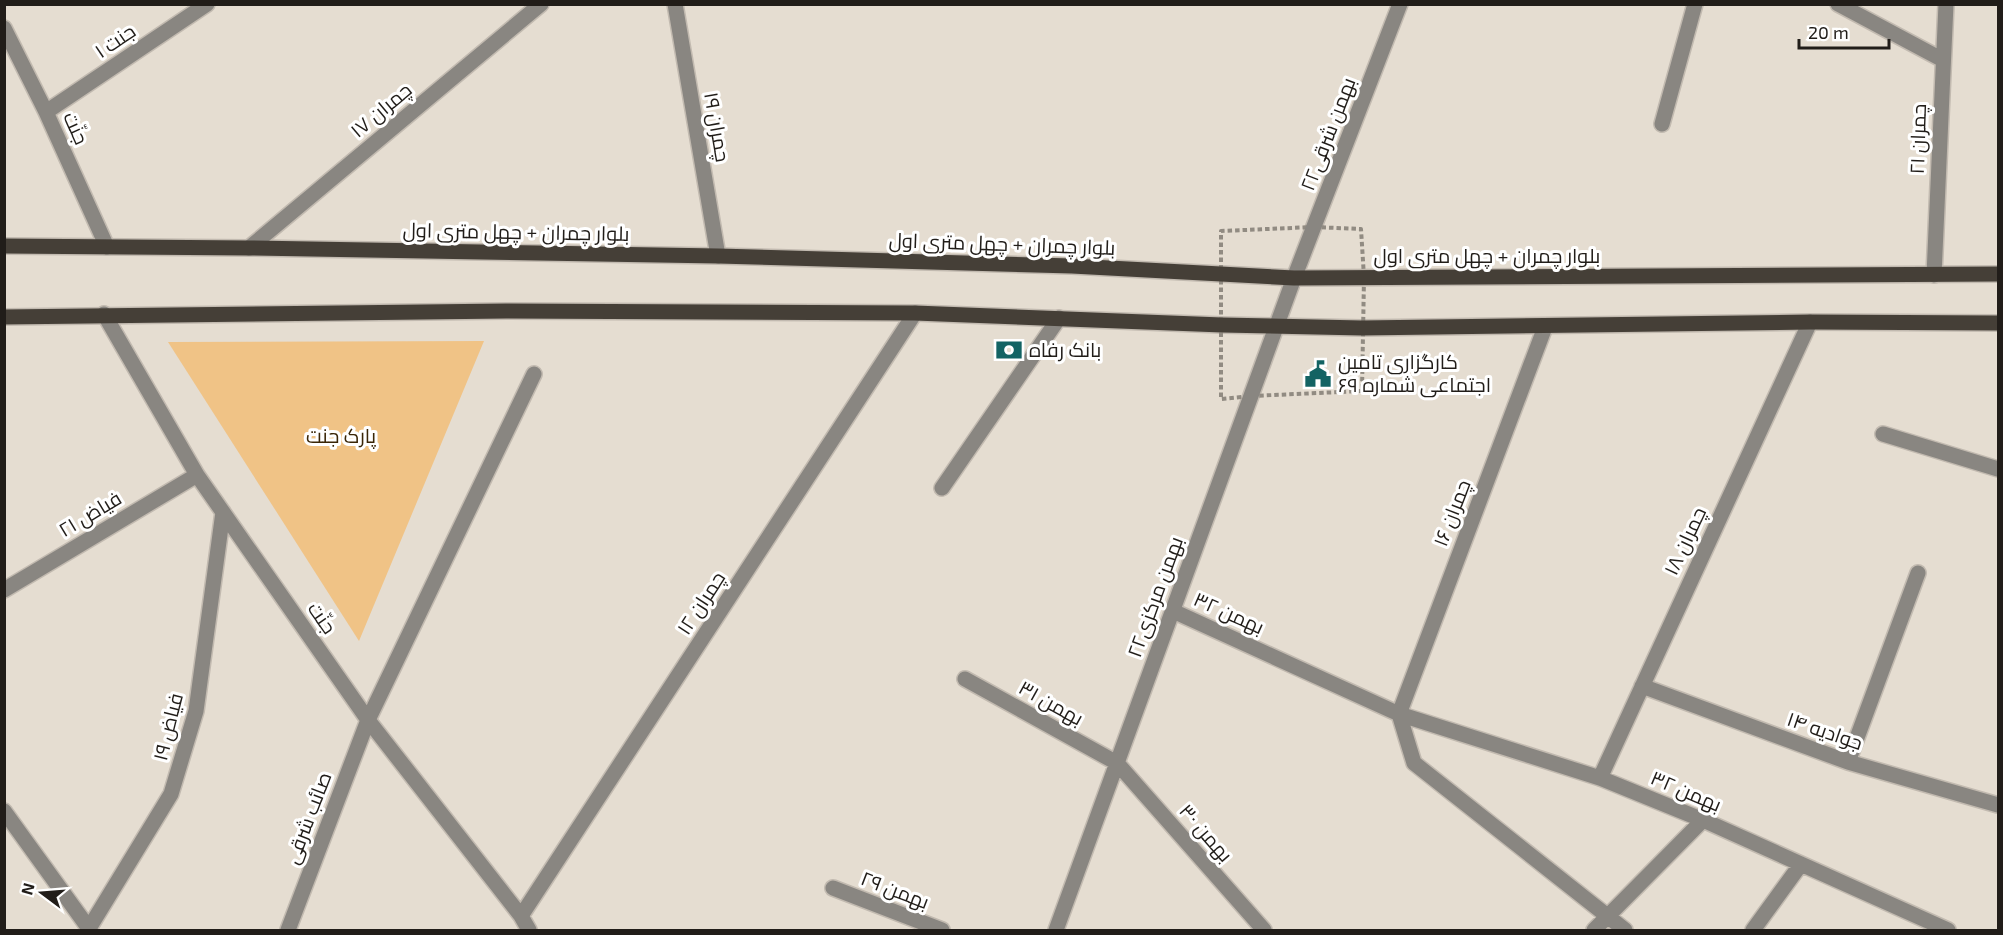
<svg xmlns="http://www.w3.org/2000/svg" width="2003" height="935" font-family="'Exo 2',Cairo,sans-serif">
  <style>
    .green { fill: #f0c386 }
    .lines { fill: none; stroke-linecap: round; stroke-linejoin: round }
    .minor-casing { stroke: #c2bab0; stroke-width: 18 }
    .major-casing { stroke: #c2bab0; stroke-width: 18 }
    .path { stroke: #918b82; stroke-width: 4; stroke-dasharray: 4.5 3; stroke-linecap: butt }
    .minor { stroke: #898681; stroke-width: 15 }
    .major { stroke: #453f37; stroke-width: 15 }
    .labels { text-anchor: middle; stroke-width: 6; stroke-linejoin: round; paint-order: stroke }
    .street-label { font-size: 20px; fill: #211d19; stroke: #fff }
    .poi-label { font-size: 20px; fill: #211d19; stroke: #fff; text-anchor: start }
    .park-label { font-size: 20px; fill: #3a2607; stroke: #fff }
  </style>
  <rect width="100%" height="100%" fill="#e5ddd1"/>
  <!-- green -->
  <path class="green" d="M484,341L359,641L168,342Z"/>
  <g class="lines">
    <defs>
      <path id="minor" d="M675,4L718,256
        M1838,4L1943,60
        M4,28L46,112L107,247
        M46,112L207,4
        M1662,124L1695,4
        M249,248L541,4
        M1934,275L1946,4
        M104,314L197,475L368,720L521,916L529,930
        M1545,327L1399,714L1414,763L1625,930
        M1883,434L1998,469
        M942,488L1059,318
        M4,590L197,475
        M1173,611L1399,714L1600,778L1703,820L1948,930
        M965,679L1117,763L1264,930
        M1642,686L1848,762L1998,805
        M1848,762L1918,573
        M1600,778L1810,322
        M4,811L90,930
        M833,888L942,930
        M521,916L915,313
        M88,930L171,794L196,711L223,512
        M288,930L368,720L534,374
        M1056,930L1294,278L1400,4
        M1594,930L1703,820
        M1753,930L1801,864"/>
      <path id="major" d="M4,246L249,248L718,256L1072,266L1294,278L1998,274
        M4,317L506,311L915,313L1222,325L1362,328L1810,322L1998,323"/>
    </defs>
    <!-- minor casing -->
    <use href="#minor" class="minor-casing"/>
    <!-- major casing -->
    <use href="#major" class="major-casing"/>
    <!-- path -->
    <path class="path" d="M1314,227L1361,229L1364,277L1362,391L1252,396L1221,399V231Z"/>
    <!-- minor -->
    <use href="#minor" class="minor"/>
    <!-- major -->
    <use href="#major" class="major"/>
  </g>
  <!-- icons -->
  <defs>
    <symbol id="bank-bare" viewBox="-9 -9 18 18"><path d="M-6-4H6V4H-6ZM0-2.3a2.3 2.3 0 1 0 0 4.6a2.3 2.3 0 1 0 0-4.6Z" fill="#136363" stroke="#fff" stroke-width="2.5" paint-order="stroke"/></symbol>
    <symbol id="civic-bare" viewBox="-9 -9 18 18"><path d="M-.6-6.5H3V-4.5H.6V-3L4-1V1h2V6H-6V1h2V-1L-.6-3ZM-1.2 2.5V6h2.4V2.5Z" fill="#136363" stroke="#fff" stroke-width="2.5" paint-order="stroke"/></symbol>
  </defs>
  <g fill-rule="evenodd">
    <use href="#bank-bare" x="990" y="331" width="38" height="38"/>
    <use href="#civic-bare" x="1299" y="355" width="38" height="38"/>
  </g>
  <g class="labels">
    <!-- street labels -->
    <g class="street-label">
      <text transform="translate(115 41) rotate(-34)" y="7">جنت ۱</text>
      <text transform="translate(381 110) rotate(-40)" y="7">چمران ۱۷</text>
      <text transform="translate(717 127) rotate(80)" y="7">چمران ۱۹</text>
      <text transform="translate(76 128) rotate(66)" y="7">جنّت</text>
      <text transform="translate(1328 134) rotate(-69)" y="7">۲۲بهمن شرقی</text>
      <text transform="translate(1918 139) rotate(-88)" y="7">چمران ۲۱</text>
      <text transform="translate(516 232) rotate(1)" y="7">بلوار چمران + چهل متری اول</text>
      <text transform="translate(1002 244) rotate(2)" y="7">بلوار چمران + چهل متری اول</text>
      <text x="1487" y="263">بلوار چمران + چهل متری اول</text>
      <text transform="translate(1452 513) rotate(-69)" y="7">چمران ۱۶</text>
      <text transform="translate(90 514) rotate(-31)" y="7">فیاض ۲۱</text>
      <text transform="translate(1685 541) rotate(-65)" y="7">چمران ۱۸</text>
      <text transform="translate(1155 597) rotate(-70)" y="7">۲۲بهمن مرکزی</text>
      <text transform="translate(701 603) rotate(-57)" y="7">چمران ۱۲</text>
      <text transform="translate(1229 613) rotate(24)" y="7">بهمن ۳۲</text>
      <text transform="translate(322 618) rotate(55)" y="7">جنّت</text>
      <text transform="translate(1051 703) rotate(29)" y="7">بهمن ۳۱</text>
      <text transform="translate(168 727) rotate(-76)" y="7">فیاض ۱۹</text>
      <text transform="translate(1825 731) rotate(19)" y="7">جوادیه ۱۴</text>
      <text transform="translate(1686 791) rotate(23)" y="7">بهمن ۳۲</text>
      <text transform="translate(308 818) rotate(-69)" y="7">صائب شرقی</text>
      <text transform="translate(1206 833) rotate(49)" y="7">بهمن ۳۰</text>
      <text transform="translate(895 890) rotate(21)" y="7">بهمن ۲۹</text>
    </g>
    <!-- poi labels -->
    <g class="poi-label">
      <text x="1029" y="357">بانک رفاه</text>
      <text x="1338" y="369">کارگزاری تامین<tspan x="1338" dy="23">اجتماعی شماره ۶۹</tspan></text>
    </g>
    <!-- park labels -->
    <g class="park-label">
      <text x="341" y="443">پارک جنت</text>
    </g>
  </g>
  <!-- border -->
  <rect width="2003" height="935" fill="none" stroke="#211d19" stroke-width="12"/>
  <!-- north arrow -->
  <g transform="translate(42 893) rotate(286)" stroke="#ffffff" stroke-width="4.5" paint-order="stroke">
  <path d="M0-4.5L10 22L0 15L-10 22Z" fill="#211d19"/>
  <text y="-9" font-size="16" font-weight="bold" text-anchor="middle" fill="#211d19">N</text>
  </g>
  <!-- scale -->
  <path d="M1799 39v9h90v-9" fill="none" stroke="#211d19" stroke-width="3"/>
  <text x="1808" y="39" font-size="18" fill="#211d19" stroke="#ffffff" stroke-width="4.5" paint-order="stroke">20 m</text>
</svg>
